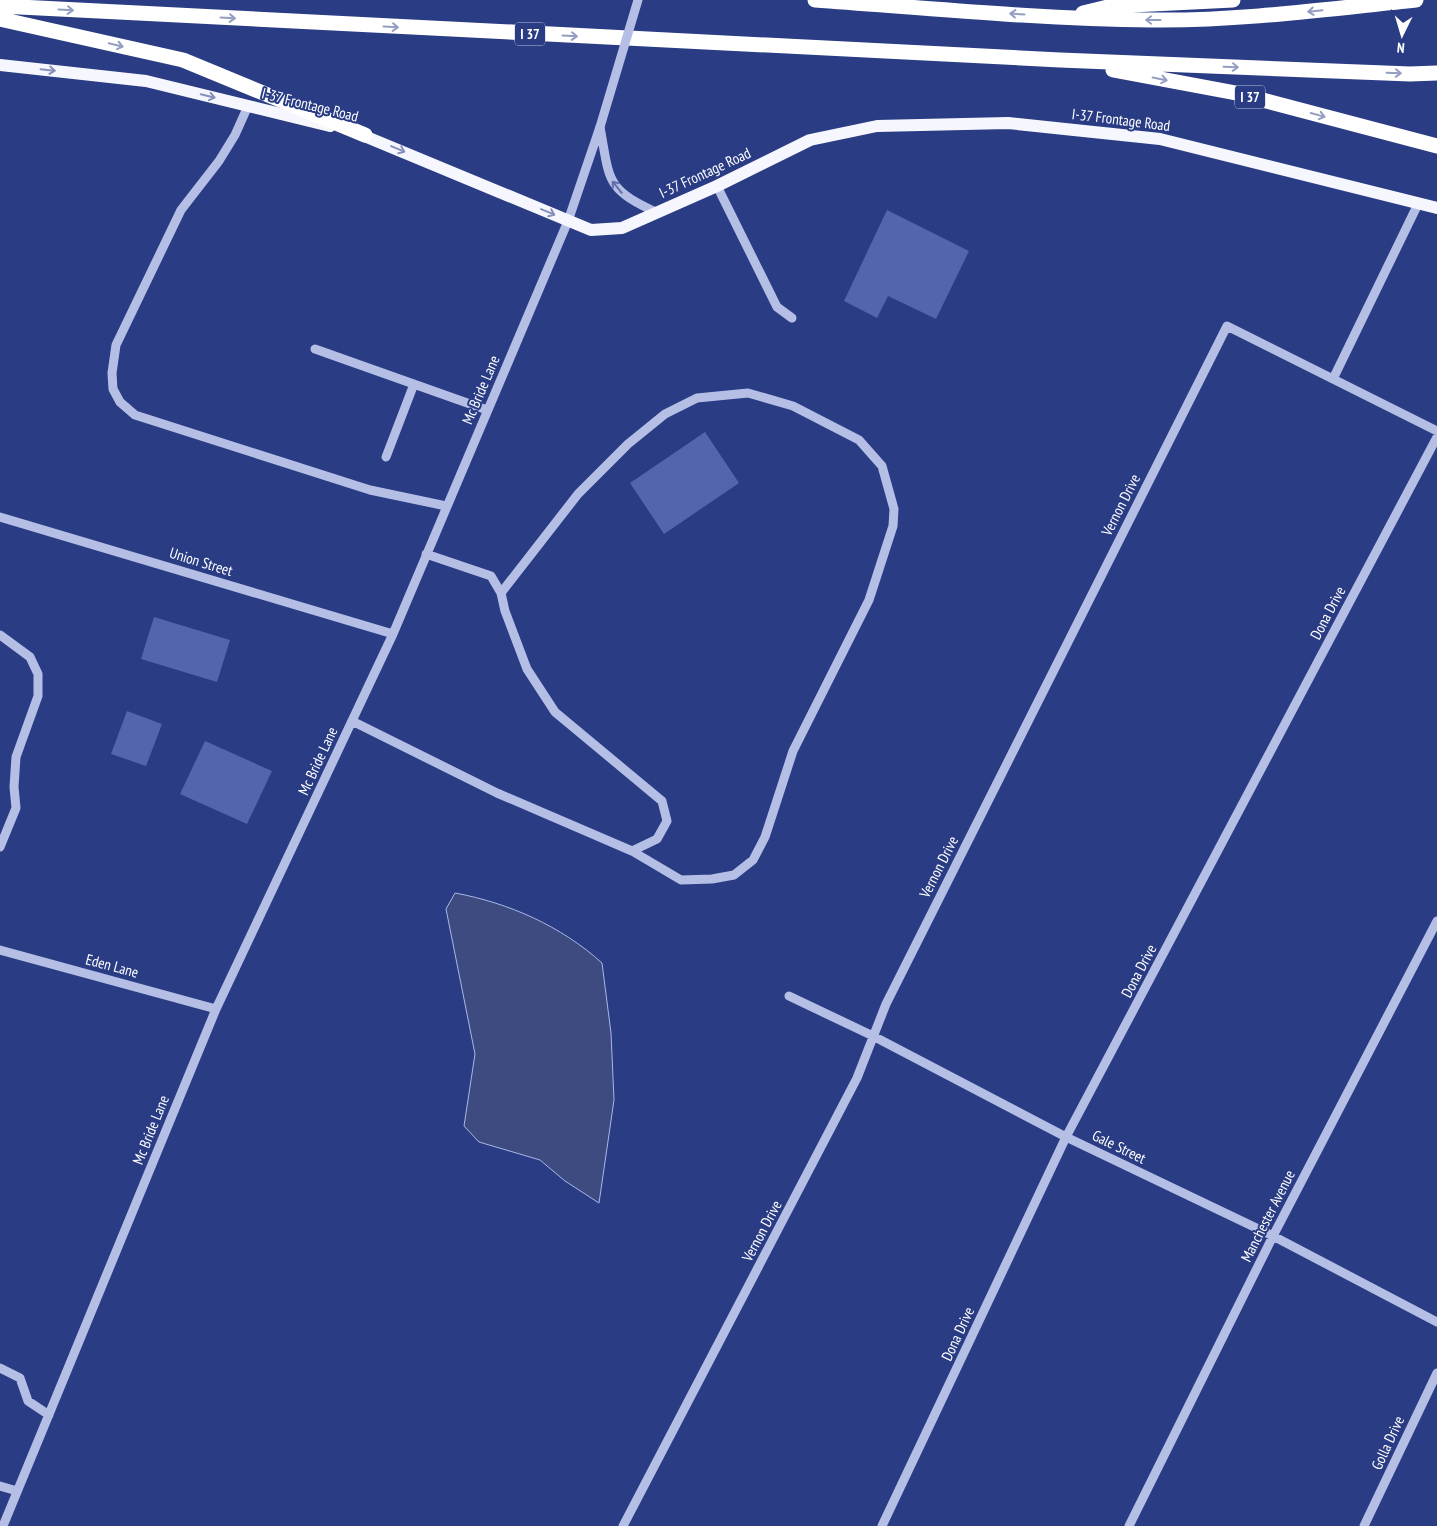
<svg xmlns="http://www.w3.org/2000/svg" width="1437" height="1526" font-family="'PT Sans Narrow',sans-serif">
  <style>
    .water { fill: #3e4b80; stroke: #aab7e7 }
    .building { fill: #5365ab }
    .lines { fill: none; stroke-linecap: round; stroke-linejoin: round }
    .minor { stroke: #b5bfe6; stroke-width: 9 }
    .major { stroke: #f6f7fe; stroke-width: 12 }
    .highway { stroke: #fff; stroke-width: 15 }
    .minor-bridge { stroke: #b5bfe6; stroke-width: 9 }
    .oneway { stroke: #949ec2 }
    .oneway2 { stroke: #8690bb }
    .oneway3 { stroke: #6270ab }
    .labels { text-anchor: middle; stroke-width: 4; stroke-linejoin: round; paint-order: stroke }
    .shield { fill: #2a3c84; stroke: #bfc4da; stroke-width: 1 }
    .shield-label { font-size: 14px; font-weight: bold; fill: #fff }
    .street-label { font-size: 15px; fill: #fff; stroke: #2a3c84 }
  </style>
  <rect width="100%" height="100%" fill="#2a3c84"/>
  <!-- water -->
  <path class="water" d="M455,893C509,903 561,926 602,963L611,1033L614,1100L599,1203L565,1181L540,1160L479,1142L464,1126L475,1054L446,909Z"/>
  <!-- building -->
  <path class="building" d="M887,210L969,251L936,319L888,296L877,318L844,301Z
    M705,432L739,483L664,534L630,483Z
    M154,617L230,640L217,682L141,659Z
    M127,711L162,724L146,766L111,754Z
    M205,741L272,771L247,824L180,794Z"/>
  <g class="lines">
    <!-- minor -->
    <path class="minor" d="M248,106L235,135L219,161L181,210L116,345L112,373L113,389L120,402L135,415L370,490L446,506
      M600,127C610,181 605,189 658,213
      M717,186L777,307L792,318
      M315,349L487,410
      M1333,379L1418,204
      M386,457L414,384
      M0,517L393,634
      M501,593L578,494L628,444L665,414L697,398L748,393L793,406L859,440L882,466L894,509L893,526L869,600L793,751L765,837L753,860L734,875L712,879L681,880L632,851
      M0,635L30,657L38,674V696L16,757L14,787L16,808L0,847
      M352,721L497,793L632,851L657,839L667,821L662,801L555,712L527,669L505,611L501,593L491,576L426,554
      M0,950L216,1009
      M789,996L873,1036L1066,1137L1273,1236L1437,1322
      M0,1368L20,1378L28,1401L49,1415
      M0,1486L17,1491
      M3,1526L216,1009L393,634L568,221L600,127
      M623,1526L857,1078L886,1004L1227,326L1437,431
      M882,1526L1066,1137L1437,437
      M1129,1526L1273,1236L1437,921
      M1364,1526L1437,1373"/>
    <!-- major -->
    <path class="major" d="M0,65L146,81L330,126
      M357,133L591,230L622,228L717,186L810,140L877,126L1008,123L1160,139L1437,208"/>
    <!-- highway -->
    <path class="highway" d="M815,0C927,8 1039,19 1152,20C1240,21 1328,9 1416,0
      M0,6L1060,60L1410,74L1437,73
      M1083,13L1112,6L1233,0
      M0,19L183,60L365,135
      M1113,70L1236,93L1437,146"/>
    <!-- minor-bridge -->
    <path class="minor-bridge" d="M600,127L638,0"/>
  </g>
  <!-- one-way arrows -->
  <defs><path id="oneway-shaft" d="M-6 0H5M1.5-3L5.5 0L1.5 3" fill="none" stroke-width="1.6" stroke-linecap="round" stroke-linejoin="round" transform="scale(1.25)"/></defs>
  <g class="oneway">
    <use href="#oneway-shaft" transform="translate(66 10) rotate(3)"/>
    <use href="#oneway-shaft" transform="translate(1315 11) rotate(174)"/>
    <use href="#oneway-shaft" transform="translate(1017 14) rotate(-176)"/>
    <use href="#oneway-shaft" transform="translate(228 18) rotate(3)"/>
    <use href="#oneway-shaft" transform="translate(1153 20) rotate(180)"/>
    <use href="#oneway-shaft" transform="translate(391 27) rotate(3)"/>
    <use href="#oneway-shaft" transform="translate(570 36) rotate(3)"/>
    <use href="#oneway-shaft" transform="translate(116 45) rotate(13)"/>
    <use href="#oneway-shaft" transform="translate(1231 67) rotate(2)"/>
    <use href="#oneway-shaft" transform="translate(1394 73) rotate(2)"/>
    <use href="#oneway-shaft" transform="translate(1160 79) rotate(11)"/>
    <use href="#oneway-shaft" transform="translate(1318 115) rotate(15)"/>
  </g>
  <g class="oneway2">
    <use href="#oneway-shaft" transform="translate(48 70) rotate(6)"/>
    <use href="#oneway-shaft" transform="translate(208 96) rotate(14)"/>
    <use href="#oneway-shaft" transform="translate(398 149) rotate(23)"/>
    <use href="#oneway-shaft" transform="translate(548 212) rotate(23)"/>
  </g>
  <use class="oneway3" href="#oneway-shaft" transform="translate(617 187) rotate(-129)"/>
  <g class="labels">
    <!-- shield labels -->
    <g class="shield">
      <rect x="515" y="22.5" width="30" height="23" rx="4"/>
      <rect x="1235" y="85.5" width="30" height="23" rx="4"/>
    </g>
    <g class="shield-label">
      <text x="530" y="39">I 37</text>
      <text x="1250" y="102">I 37</text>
    </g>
    <!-- street labels -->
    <g class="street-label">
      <text transform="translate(310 105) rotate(14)" y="5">I-37 Frontage Road</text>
      <text transform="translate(1121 120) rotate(7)" y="5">I-37 Frontage Road</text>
      <text transform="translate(705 173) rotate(-25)" y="5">I-37 Frontage Road</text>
      <text transform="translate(481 390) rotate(-67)" y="5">Mc Bride Lane</text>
      <text transform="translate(1121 505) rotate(-63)" y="5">Vernon Drive</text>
      <text transform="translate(201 562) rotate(17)" y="5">Union Street</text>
      <text transform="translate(1328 613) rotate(-62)" y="5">Dona Drive</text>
      <text transform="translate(318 761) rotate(-65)" y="5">Mc Bride Lane</text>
      <text transform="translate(939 867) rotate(-63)" y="5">Vernon Drive</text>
      <text transform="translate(112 966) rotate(15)" y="5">Eden Lane</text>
      <text transform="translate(1139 971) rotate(-62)" y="5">Dona Drive</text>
      <text transform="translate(151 1130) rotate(-68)" y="5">Mc Bride Lane</text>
      <text transform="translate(1119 1147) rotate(26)" y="5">Gale Street</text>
      <text transform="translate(1268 1216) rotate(-63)" y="5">Manchester Avenue</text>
      <text transform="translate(762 1231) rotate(-62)" y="5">Vernon Drive</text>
      <text transform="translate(958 1334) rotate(-65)" y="5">Dona Drive</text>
      <text transform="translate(1388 1443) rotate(-65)" y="5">Golla Drive</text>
    </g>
  </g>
  <!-- north arrow -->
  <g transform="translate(1402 35) rotate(185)" stroke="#2a3c84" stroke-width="4" paint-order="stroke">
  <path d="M0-4L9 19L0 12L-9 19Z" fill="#ffffff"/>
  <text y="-8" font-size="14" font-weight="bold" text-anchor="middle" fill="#ffffff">N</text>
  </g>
</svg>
